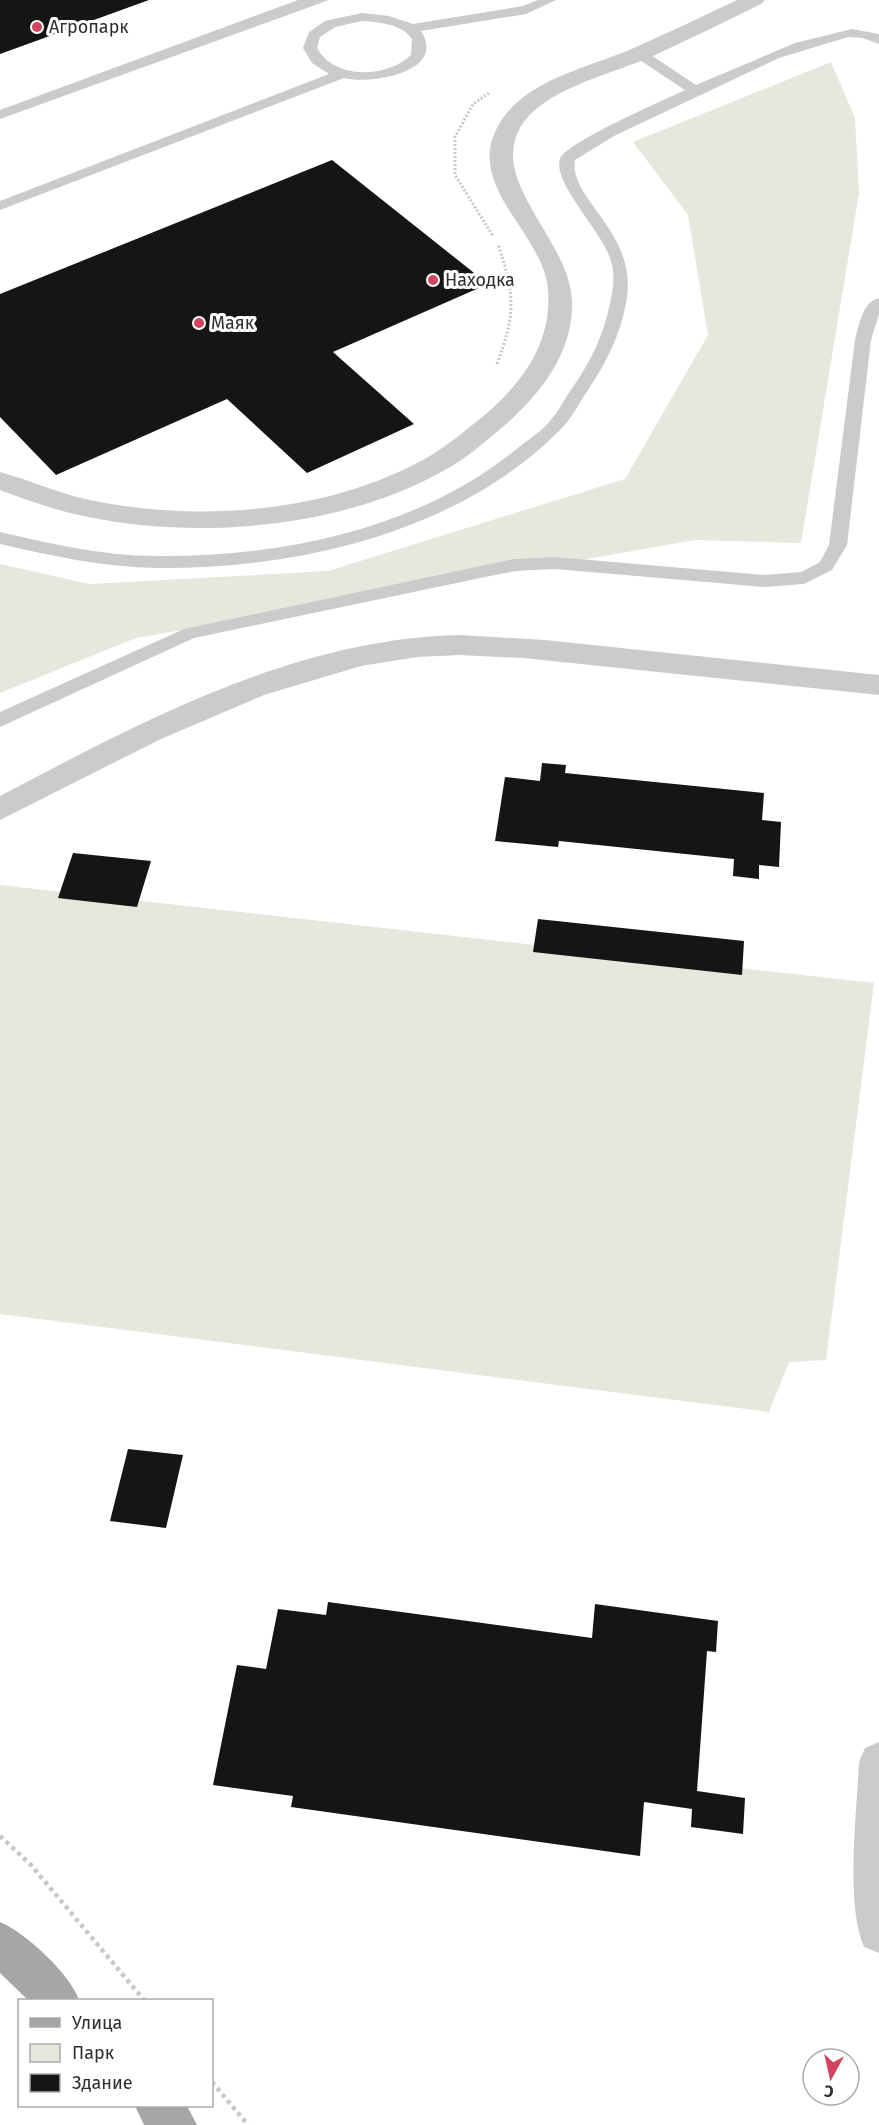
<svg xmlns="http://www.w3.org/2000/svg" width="879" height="2125" font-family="'Fira Sans',sans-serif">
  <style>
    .green { fill: #e5e9dd }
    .building { fill: #151515 }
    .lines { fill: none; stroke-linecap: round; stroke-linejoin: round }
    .path-far1 { stroke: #c8c8c8; stroke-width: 3; stroke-dasharray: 2 2; stroke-linecap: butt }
    .path { stroke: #c8c8c8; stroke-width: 4.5; stroke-dasharray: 4 4; stroke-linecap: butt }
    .service { fill: #cbcbcb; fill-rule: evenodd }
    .minor { fill: #cbcbcb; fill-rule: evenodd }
    .primary { fill: #a6a6a6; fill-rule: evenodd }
    .poi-dot { fill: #d1435e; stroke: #fff; stroke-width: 2 }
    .labels { text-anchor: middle; stroke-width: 6; stroke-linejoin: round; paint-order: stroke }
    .far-poi-label { font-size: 18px; fill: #2e2e2e; stroke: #fff; text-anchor: start }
  </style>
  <rect width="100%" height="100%" fill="#fff"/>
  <!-- green -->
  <path class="green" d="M831,62L855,118L859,193L801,543L695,540L136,638L0,693V564L89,584L328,571L625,479L708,335L688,215L633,142Z
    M0,885L874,983L826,1360L789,1362L769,1412L0,1314Z"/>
  <!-- building -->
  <path class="building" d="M0,0H149L0,54Z
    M332,160L488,284L333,352L414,424L307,473L227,399L56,475L0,417V294Z
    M542,763L566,765L565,773L764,793L762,820L781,822L779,867L759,865V879L733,876L734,859L559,841L558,847L495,841L505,777L540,781Z
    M73,853L151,861L137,907L58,898Z
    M538,919L744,941L742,975L533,952Z
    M128,1449L183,1455L166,1528L110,1521Z
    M328,1602L592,1638L595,1604L718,1621L716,1652L707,1651L697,1791L745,1798L743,1834L691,1827L692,1809L644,1802L640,1856L291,1807L293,1796L213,1785L237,1665L266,1669L278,1609L326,1615Z"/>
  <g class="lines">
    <!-- path-far1 -->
    <path class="path-far1" d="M489,93L473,104L455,137V175L493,236
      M497,364C516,313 515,295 498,244"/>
    <!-- path -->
    <path class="path" d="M0,1836L31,1865L144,2000
      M212,2082L248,2125"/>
    <!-- service -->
    <path class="service" d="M298,0H329L0,119V110Z
      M538,0H556L526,14L421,31C448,72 370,85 344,78L0,210V201L329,74L312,63L303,48L309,32L325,21L362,13L389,16L413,24L523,6ZM362,21C379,22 402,24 412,39L411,55C386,79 334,79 317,48L320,37L335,27Z
      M852,29L879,34V44L863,38L848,37L779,58L614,136L575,160C568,200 640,232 626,303C620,336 606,363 588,390C579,403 571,420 559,431C457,533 297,569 157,568C103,567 52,556 0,544V532C52,544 103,556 157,556C283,557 420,529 519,447C529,439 542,431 550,421C559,411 565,398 573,387C591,361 604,334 610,303C614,288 615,272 610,258C602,232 552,182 560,159C566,142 665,100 685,90L635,57V51H645L696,85L795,43Z
      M879,298V314L871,340L847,545L832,570L804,584L764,587L555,569L514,571L194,638L0,727V712L184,629L514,559L555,557L764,575L801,572L820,562L829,545L855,340C859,326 862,302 879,298Z"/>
    <!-- minor -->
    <path class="minor" d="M737,0H765L761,4C725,22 689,39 653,56C613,74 540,89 519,130C490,187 576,244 572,309C570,357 539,395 505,425C486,441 467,458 445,470C343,528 201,540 88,517C58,511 29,501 0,490V472C29,480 56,492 85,499C195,523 328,514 428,457C449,445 467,429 486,414C524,381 552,342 548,290C544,233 464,187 498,126C525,78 590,68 636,47C670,32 703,16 737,0Z
      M459,635L545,640L879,675V695L523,658L459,655L417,657L361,666L264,695L161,739L0,820V796C143,721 294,639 459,635Z
      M879,1742V1953L864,1947C845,1902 857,1813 859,1762L865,1748Z"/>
    <!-- primary -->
    <path class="primary" d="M0,1922C25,1932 71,1975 79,2000H28L0,1973Z
      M135,2106H187L197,2125H144Z"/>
  </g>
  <!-- markers -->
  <g class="poi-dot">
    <circle cx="37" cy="27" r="6"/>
    <circle cx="433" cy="280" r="6"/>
    <circle cx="199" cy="323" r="6"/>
  </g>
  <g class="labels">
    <!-- far-poi labels -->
    <g class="far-poi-label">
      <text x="49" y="33">Агропарк</text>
      <text x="445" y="286">Находка</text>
      <text x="211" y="329">Маяк</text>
    </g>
  </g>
  <!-- legend -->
  <rect x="18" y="1999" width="195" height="108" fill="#ffffff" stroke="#ababab" stroke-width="1.5"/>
  <rect x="30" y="2018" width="30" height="9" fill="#a6a6a6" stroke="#ababab" stroke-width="1.5"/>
  <text x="72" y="2029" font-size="18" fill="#2e2e2e">Улица</text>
  <rect x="30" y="2044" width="30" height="18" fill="#e5e9dd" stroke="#ababab" stroke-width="1.5"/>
  <text x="72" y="2059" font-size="18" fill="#2e2e2e">Парк</text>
  <rect x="30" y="2074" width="30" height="18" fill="#151515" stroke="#ababab" stroke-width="1.5"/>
  <text x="72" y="2089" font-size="18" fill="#2e2e2e">Здание</text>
  <!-- north arrow -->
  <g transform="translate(831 2077) rotate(188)"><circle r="28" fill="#ffffff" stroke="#ababab" stroke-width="1.5"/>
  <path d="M0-4.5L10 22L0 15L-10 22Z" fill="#d1435e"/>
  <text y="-9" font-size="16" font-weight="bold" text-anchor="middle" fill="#2e2e2e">С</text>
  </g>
</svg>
